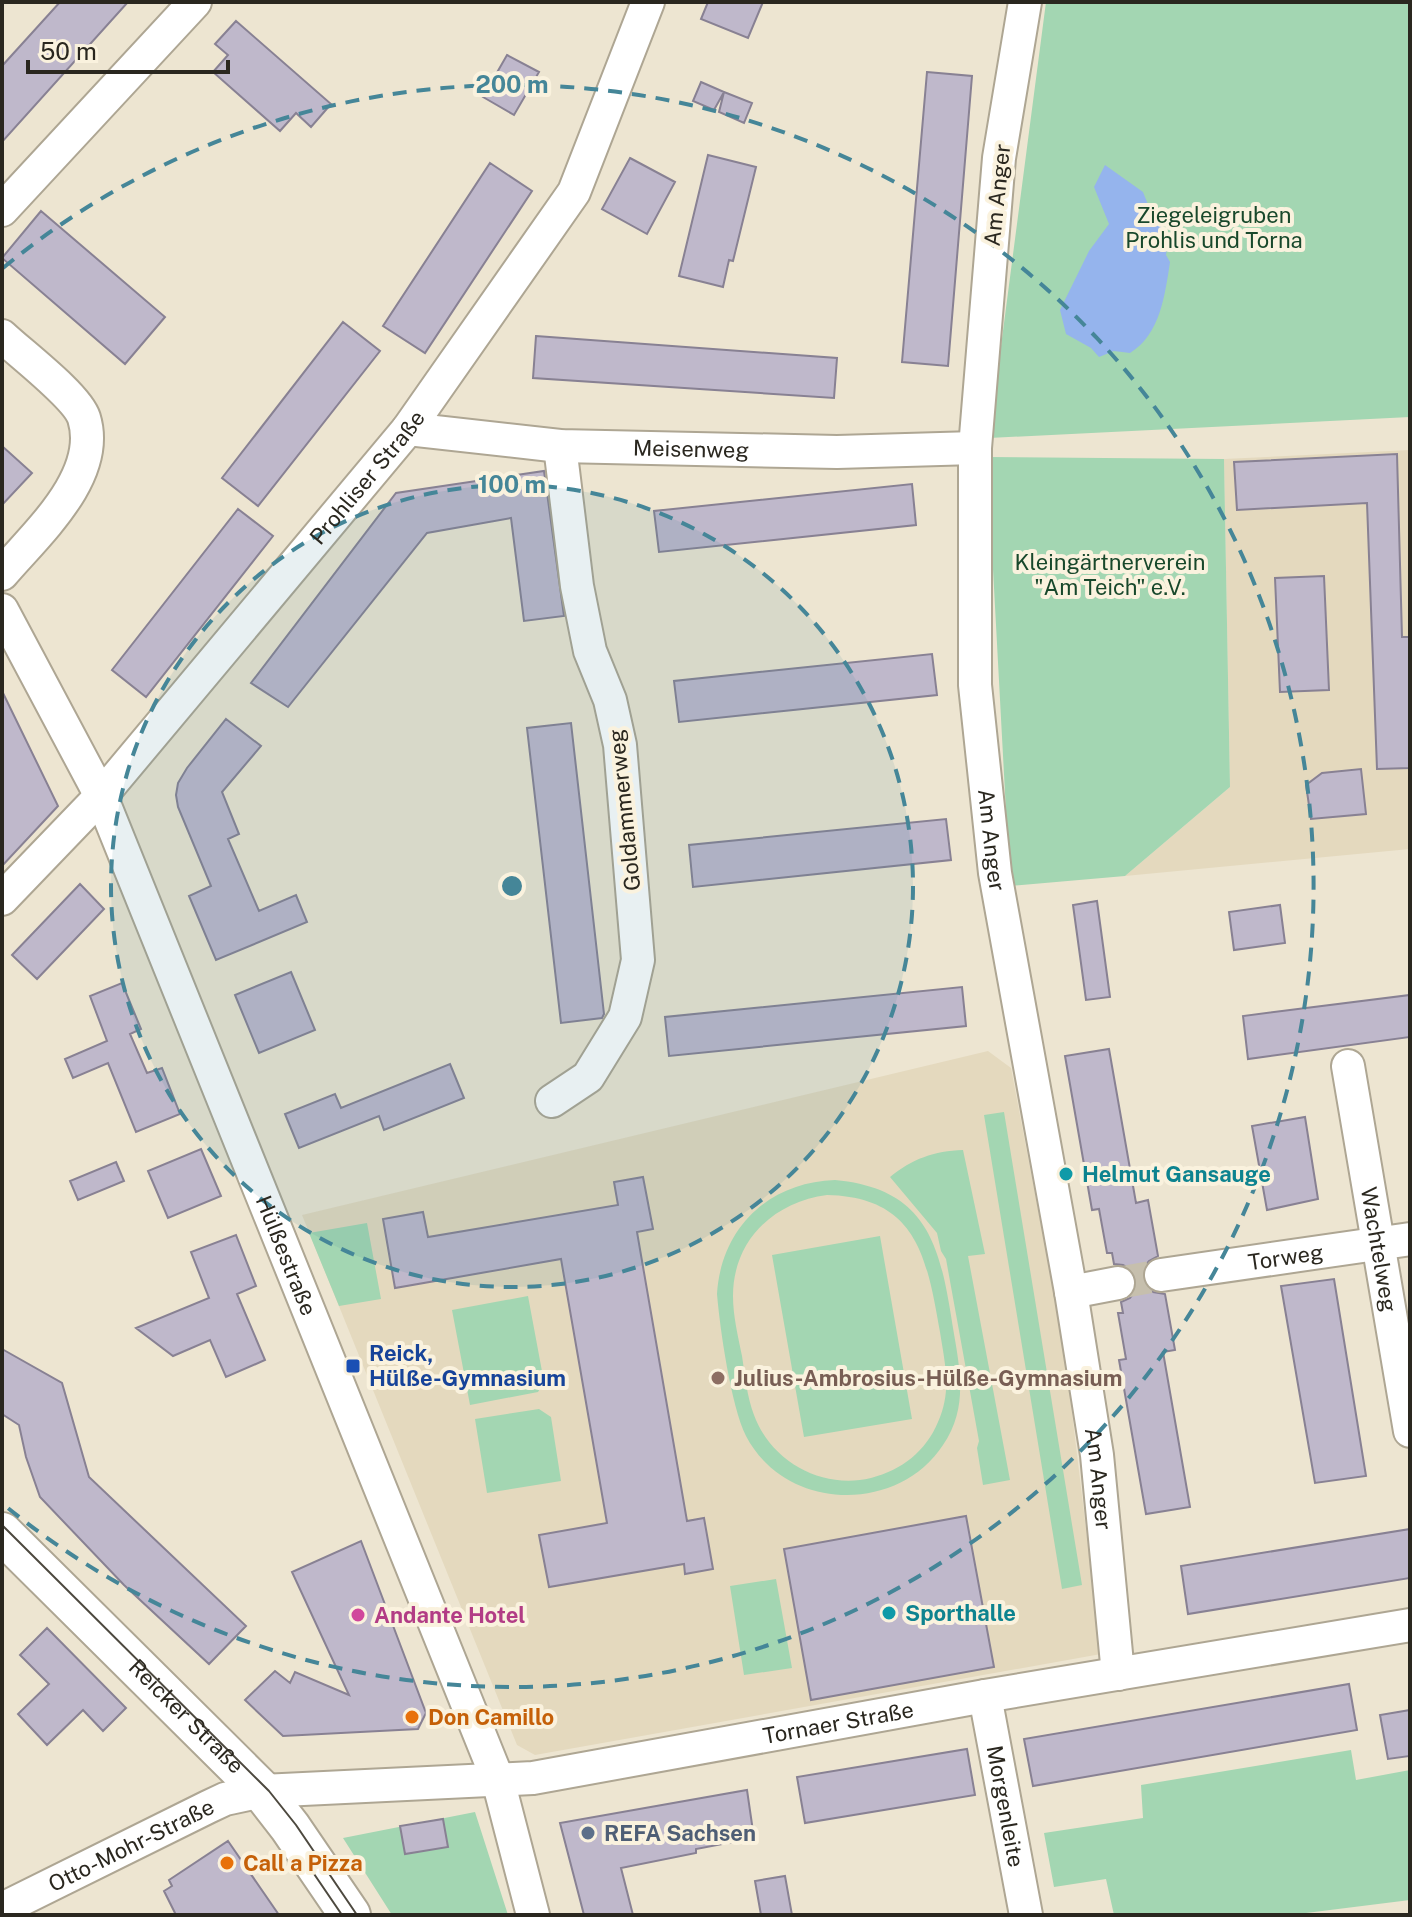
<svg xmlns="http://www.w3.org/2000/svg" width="1412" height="1917" font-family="'Public Sans',sans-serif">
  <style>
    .built { fill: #e4d9be }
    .green { fill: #a3d6b2; fill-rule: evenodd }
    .water { fill: #95b4ed }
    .building { fill: #bfb8cb; stroke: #888193; stroke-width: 2 }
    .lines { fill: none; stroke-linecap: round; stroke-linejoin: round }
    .minor-tunnel { stroke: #c6bfad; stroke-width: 32; stroke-dasharray: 32 16; stroke-linecap: butt }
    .minor-casing { stroke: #aea693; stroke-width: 36 }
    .tertiary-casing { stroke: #aea693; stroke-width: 44 }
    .minor { stroke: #fff; stroke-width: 32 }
    .tertiary { stroke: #fff; stroke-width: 40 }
    .tram { stroke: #4d493f; stroke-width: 2 }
    .ring { fill: none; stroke: #458698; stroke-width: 4; stroke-dasharray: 14 10 }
    .culture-dot { fill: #0f9aa8; stroke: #faf2de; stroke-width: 3 }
    .transit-dot { fill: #1a4fb4; stroke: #faf2de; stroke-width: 3 }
    .education-dot { fill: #8d6e63; stroke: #faf2de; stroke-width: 3 }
    .hotel-dot { fill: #d1479c; stroke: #faf2de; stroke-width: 3 }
    .food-dot { fill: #e8710a; stroke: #faf2de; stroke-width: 3 }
    .service-dot { fill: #5c6f8a; stroke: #faf2de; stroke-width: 3 }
    .labels { text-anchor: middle; stroke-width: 8; stroke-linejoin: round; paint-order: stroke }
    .street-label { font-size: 22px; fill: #2a271f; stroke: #faf2de }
    .park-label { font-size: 22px; fill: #18482b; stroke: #faf2de }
    .culture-label { font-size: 22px; font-weight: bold; fill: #0d838f; stroke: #faf2de; text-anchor: start }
    .transit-label { font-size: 22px; font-weight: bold; fill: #164399; stroke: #faf2de; text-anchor: start }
    .education-label { font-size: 22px; font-weight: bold; fill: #785e54; stroke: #faf2de; text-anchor: start }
    .hotel-label { font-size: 22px; font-weight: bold; fill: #b23c85; stroke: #faf2de; text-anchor: start }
    .food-label { font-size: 22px; font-weight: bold; fill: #c56008; stroke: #faf2de; text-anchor: start }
    .service-label { font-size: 22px; font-weight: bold; fill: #4e5e75; stroke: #faf2de; text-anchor: start }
    .centre { fill: #458698; stroke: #faf2de; stroke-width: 4 }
    .ring-label { font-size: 24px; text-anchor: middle; font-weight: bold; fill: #458698; stroke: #faf2de; stroke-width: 8; stroke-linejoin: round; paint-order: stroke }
  </style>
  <rect width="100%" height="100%" fill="#ede5d1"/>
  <!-- built -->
  <path class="built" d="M1410,450V849L1125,876L1230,787L1224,459Z
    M988,1051L1011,1068L1064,1346L1101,1654L535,1755L517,1745L302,1215Z"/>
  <!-- green -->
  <path class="green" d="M1046,2H1410V417L989,438Z
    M987,457L1224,459L1230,787L1125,876L1010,886Z
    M1004,1112L1082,1585L1062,1589L984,1115Z
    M963,1150L985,1254L968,1256L1010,1480L983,1485L977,1448L979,1441L946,1259L941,1251L937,1233L890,1177C912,1159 934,1151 963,1150Z
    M835,1180C933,1189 941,1253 954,1334C961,1374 967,1410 943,1445C897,1515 785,1511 746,1436C731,1406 720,1329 717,1294C721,1228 769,1182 835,1180ZM827,1195C918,1197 927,1259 940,1332C945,1364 952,1391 938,1422C926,1451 902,1470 871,1478C823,1490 771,1462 754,1415C747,1397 745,1375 742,1356C738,1336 733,1316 733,1296C733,1240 774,1202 827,1195Z
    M367,1223L381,1299L339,1306L309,1233Z
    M880,1236L912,1419L804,1437L772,1255Z
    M528,1296L544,1382L538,1392L470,1405L452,1310Z
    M539,1409L551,1417L561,1481L487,1493L475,1419Z
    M776,1579L792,1668L744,1675L730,1586Z
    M1351,1750L1356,1780L1410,1770V1900L1290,1915H1114L1106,1879L1054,1887L1044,1833L1143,1818L1141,1785Z
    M475,1812L508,1915H392L343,1838Z"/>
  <!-- water -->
  <path class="water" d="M1105,165L1143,192L1151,212L1169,236L1166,255L1170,262C1165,295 1160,335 1130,353L1114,351L1099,357L1091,348L1066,334L1060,310L1089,251L1109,224L1094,187Z"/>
  <!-- building -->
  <path class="building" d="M60,2H128L2,142V66Z
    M708,2H763L748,38L701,19Z
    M236,21L331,104L311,127L296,113L280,131L213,72L228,55L215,44Z
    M507,55L539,72L514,115L483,97Z
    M927,72L972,76L948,366L902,362Z
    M701,82L724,92L714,110L693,101Z
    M724,92L752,103L744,123L719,112Z
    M708,155L756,167L733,261L729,260L723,287L679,276Z
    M630,158L675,182L647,234L602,209Z
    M490,163L532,191L425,353L383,326Z
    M41,211L165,317L125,364L2,258Z
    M343,322L380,351L258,506L222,478Z
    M536,336L837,358L834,398L533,378Z
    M2,446L32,473L2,505Z
    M1397,454L1402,637H1410V768L1377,769L1367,503L1237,510L1234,462Z
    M544,471L564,616L524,621L511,518L427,533L288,707L251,683L396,493Z
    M912,484L916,525L659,552L654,511Z
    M238,509L273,536L146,697L112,670Z
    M1324,576L1329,690L1280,692L1275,578Z
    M932,654L937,695L679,722L674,681Z
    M2,691L58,806L2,866Z
    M226,719L261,746L222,792L239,834L228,839L259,911L296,895L307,922L216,960L189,896L211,886L178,807L176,795L178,783L187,768Z
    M571,723L604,1014L602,1018L561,1023L527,728Z
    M1361,769L1366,814L1311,819L1306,785L1322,773Z
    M946,819L951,860L693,887L689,845Z
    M80,884L104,909L37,979L12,955Z
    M1097,901L1110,997L1086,1000L1073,905Z
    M1280,905L1285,943L1234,950L1229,912Z
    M291,972L315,1030L259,1053L235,995Z
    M122,983L141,1029L130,1034L147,1073L162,1068L180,1114L136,1132L108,1063L73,1078L65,1059L107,1041L90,996Z
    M962,987L966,1026L669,1056L665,1017Z
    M1410,995V1037L1248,1059L1243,1016Z
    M1109,1049L1136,1203L1148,1200L1158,1256L1149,1261L1144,1267L1142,1277L1146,1286L1153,1292L1165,1294L1175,1350L1163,1352L1190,1507L1146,1514L1119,1360L1126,1359L1118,1313H1123L1121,1302L1130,1298L1136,1290L1137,1280L1132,1270L1123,1265L1114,1264L1112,1253H1107L1099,1209L1092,1210L1065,1056Z
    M450,1064L464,1098L384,1130L379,1116L299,1148L285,1114L335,1094L341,1108Z
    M1305,1117L1318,1199L1267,1210L1252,1126Z
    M201,1149L221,1196L168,1218L148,1171Z
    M116,1162L124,1181L78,1200L70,1181Z
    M643,1177L653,1229L637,1232L687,1521L704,1518L713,1569L685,1574L684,1564L549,1587L539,1535L607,1523L561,1259L395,1288L383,1219L423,1212L428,1237L618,1205L614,1182Z
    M236,1235L256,1286L237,1294L265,1360L226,1377L210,1340L173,1356L136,1328L209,1298L191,1252Z
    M1334,1279L1366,1476L1315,1483L1281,1286Z
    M2,1349L62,1383L89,1477L246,1626L209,1664L124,1585L40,1497L26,1457L19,1425L2,1414Z
    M966,1516L994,1667L811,1700L784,1549Z
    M1410,1529V1578L1188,1614L1181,1566Z
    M361,1541L426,1713L418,1729L283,1736L245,1700L275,1671L290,1683L295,1672L349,1695L292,1572Z
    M47,1628L126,1708L103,1731L83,1710L47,1745L18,1714L49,1684L20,1655Z
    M1349,1684L1357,1730L1033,1786L1024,1739Z
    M1410,1710V1756L1388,1759L1380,1715Z
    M967,1749L975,1795L805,1823L797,1777Z
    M747,1790L754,1838L696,1849V1853L621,1868L633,1915H584L560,1823Z
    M443,1819L448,1847L405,1854L400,1826Z
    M228,1841L279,1915H176L164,1891L172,1886L169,1880Z
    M785,1876L792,1915H761L755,1881Z"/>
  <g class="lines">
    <!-- minor-tunnel -->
    <path class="minor-tunnel" d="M1118,1283L1161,1275"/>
    <defs>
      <g id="minor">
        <path id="s1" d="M1025,2L999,158L975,448V685L995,873L1071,1292L1097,1455L1118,1674"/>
        <path d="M2,210L195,2"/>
        <path d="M2,336C21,354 77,396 84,418C102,476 36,534 2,574"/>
        <path id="s2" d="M408,429L560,446L837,452L975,448"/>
        <path id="s3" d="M2,610L101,796L498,1780L533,1915"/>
        <path id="s4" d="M2,899L101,796L408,429L574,192L648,2"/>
        <path id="s5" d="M1348,1066L1410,1431"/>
        <path d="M552,1101L588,1077L625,1017L638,960L620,745L610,700L590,651L577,586L560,446"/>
        <path id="s6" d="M1161,1275L1410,1239"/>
        <path d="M1071,1292L1118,1283"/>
        <path id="s7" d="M985,1696L1026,1915"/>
        <path id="s8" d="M2,1909L208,1807L225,1799L262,1791L533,1778L985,1696L1410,1625"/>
      </g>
      <g id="tertiary">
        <path id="s9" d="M2,1533L262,1791L290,1827L350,1915"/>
      </g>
    </defs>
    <!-- minor casing -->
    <use href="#minor" class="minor-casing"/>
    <!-- tertiary casing -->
    <use href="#tertiary" class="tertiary-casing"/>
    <!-- minor -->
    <use href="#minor" class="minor"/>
    <!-- tertiary -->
    <use href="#tertiary" class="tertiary"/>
    <!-- tram -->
    <path class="tram" d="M2,1525L269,1791L296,1825L357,1915
      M310,1868L342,1915"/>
  </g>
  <!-- distance rings -->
  <circle cx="512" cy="886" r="401" fill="#458698" fill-opacity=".12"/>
  <g class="ring">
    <circle cx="512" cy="886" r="401"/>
    <path d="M3 268A801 801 0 1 1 3 1504"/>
  </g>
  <!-- markers -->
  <g class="culture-dot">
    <circle cx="1066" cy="1174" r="8"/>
    <circle cx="889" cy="1613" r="8"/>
  </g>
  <rect class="transit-dot" x="345" y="1358" width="16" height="16" rx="4"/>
  <circle class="education-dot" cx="718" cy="1378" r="8"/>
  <circle class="hotel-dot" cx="358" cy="1615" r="8"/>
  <g class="food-dot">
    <circle cx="412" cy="1717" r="8"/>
    <circle cx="227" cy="1863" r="8"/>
  </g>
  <circle class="service-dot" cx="588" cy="1833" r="8"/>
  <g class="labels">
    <!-- street labels -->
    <g class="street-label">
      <text transform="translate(997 195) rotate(-84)" y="8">Am Anger</text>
      <text dy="8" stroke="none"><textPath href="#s2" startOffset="284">Meisenweg</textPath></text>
      <text dy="8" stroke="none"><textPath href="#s4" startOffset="558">Prohliser Straße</textPath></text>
      <text transform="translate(624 810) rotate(-96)" y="8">Goldammerweg</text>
      <text dy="8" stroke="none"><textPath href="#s1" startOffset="842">Am Anger</textPath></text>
      <text dy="8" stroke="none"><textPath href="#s5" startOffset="186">Wachtelweg</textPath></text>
      <text dy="8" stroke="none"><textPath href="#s3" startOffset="706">Hülßestraße</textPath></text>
      <text dy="8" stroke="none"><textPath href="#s6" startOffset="126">Torweg</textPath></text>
      <text dy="8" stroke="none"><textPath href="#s1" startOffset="1490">Am Anger</textPath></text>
      <text dy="8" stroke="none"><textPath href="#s9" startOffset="260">Reicker Straße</textPath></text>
      <text dy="8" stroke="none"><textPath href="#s8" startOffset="868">Tornaer Straße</textPath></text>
      <text dy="8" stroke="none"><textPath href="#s7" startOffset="112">Morgenleite</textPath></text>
      <text dy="8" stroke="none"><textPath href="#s8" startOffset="144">Otto-Mohr-Straße</textPath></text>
    </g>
    <!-- park labels -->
    <g class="park-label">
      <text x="1214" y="223">Ziegeleigruben<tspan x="1214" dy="25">Prohlis und Torna</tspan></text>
      <text x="1110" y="570">Kleingärtnerverein<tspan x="1110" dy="25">"Am Teich" e.V.</tspan></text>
    </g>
    <!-- culture labels -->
    <g class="culture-label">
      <text x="1082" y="1182">Helmut Gansauge</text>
      <text x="905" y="1621">Sporthalle</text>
    </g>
    <!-- transit labels -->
    <g class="transit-label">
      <text x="369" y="1361">Reick,<tspan x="369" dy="25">Hülße-Gymnasium</tspan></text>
    </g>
    <!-- education labels -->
    <g class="education-label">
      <text x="734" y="1386">Julius-Ambrosius-Hülße-Gymnasium</text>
    </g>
    <!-- hotel labels -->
    <g class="hotel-label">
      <text x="374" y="1623">Andante Hotel</text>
    </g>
    <!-- food labels -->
    <g class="food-label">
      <text x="428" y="1725">Don Camillo</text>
      <text x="243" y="1871">Call a Pizza</text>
    </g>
    <!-- service labels -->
    <g class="service-label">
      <text x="604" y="1841">REFA Sachsen</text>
    </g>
  </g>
  <circle cx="512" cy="886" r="12" class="centre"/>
  <g class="ring-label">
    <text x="512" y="93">200 m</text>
    <text x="512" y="493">100 m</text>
  </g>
  <!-- border -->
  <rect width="1412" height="1917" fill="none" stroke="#2a271f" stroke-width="8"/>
  <!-- scale -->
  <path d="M28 60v12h200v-12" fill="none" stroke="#2a271f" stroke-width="4"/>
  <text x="40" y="60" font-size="24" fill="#2a271f" stroke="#faf2de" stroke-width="6" paint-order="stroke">50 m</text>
</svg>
